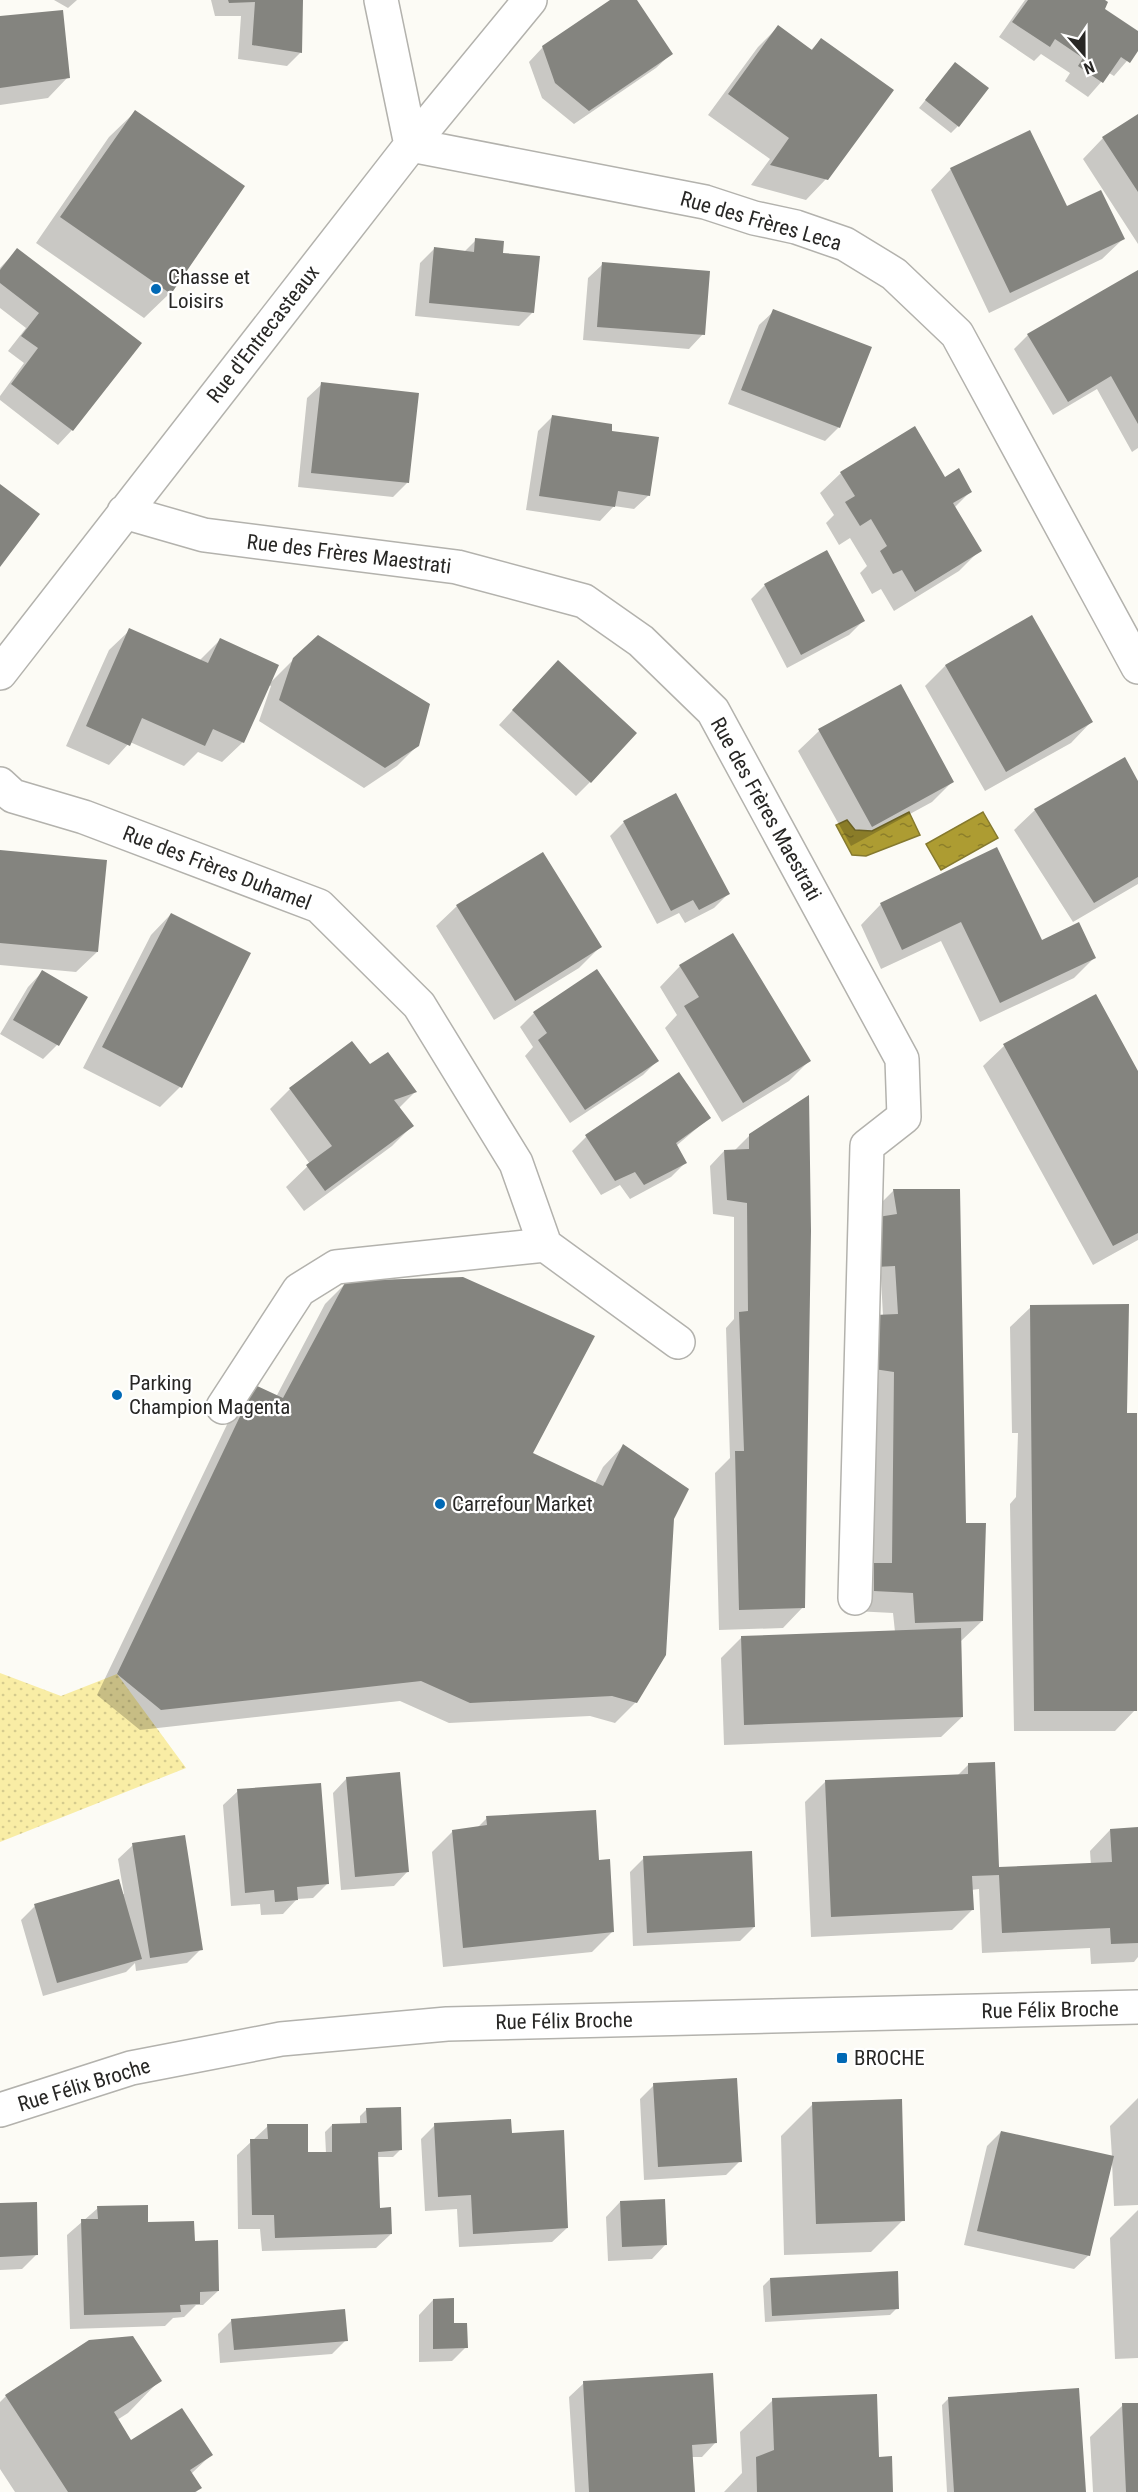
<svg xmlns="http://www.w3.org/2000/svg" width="1138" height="2492" font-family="'Roboto Condensed',sans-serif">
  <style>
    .grass { fill: url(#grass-dots) }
    .water { fill: url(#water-ripples); stroke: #85792e; stroke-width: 1.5 }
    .shadow { fill: #0003 }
    .building { fill: #84847f }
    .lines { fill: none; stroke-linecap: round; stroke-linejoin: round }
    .minor-casing { stroke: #b3b2ad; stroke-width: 36 }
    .minor { stroke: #fff; stroke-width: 33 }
    .poi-dot { fill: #0169b5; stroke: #fff; stroke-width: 2 }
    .labels { text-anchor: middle; stroke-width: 4.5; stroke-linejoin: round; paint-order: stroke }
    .street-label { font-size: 21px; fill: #282725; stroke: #fff }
    .poi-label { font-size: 21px; fill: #282725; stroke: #fff; text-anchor: start }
  </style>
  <defs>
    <pattern id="grass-dots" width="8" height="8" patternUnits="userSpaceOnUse" patternTransform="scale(1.5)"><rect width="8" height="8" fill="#f9eda5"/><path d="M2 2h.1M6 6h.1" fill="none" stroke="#d5cb8e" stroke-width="1.8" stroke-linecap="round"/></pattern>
    <pattern id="water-ripples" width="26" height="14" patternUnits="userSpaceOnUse" patternTransform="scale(1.5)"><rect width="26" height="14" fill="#ad9c32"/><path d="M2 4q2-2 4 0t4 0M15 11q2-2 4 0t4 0" fill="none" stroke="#8d7f2a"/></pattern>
  </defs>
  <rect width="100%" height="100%" fill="#fcfbf5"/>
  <!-- grass -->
  <path class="grass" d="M0,1673L61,1696L117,1674L186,1768L0,1842Z"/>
  <!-- water -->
  <path class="water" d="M909,812L920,835L866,856L852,855L836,825L847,820L855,830L872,831Z
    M983,812L998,838L941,870L926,844Z"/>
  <!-- shadow -->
  <path class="shadow" d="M54,0H77L68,8Z
    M211,0H301V52L287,66L238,59L241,16H215Z
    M613,0H635L671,54L656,68L574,124L542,98L529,62L543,47Z
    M1025,0H1103V9L1138,33V48L1114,76L1109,73L1088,97L1065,81L1070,73L1041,54L1034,61L999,37Z
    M0,18L68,77L48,98L0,105Z
    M778,27L811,50L821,40L826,179L806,200L751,185L770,159L708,115L758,47Z
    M955,64L958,126L951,133L919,108Z
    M135,112L170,293L144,318L36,243L109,137Z
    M1138,116V244L1083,159L1103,138Z
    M951,169L1066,208L1123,239L1102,259L989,313L931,190Z
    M476,240L501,254L533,312L519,326L415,316L420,263L434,249L464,252Z
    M17,250L140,343L72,430L58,445L0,400V396L24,363L8,351L26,328L0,308V268Z
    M603,264L703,334L689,349L583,340L588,278Z
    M1138,272V448L1132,452L1097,389L1053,415L1014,349L1028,335Z
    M774,311L839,427L825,441L728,404L759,325Z
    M322,384L407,483L393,497L298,487L307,398Z
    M552,417L611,432L649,495L634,509L614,506L600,521L526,510L538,431Z
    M841,473L971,491L954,508L980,550L959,571L894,611L881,589L872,594L860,573L867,566L850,538L839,545L826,523L834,515L820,493Z
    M765,585L863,621L849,635L787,668L751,599Z
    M1031,617L1091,722L1071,743L985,791L925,686L945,666Z
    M130,630L199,661L220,640L270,683L294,659L418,745L397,766L364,788L259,721L271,686L269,685L243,742L222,762L198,752L184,766L130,742L109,765L66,746L109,650Z
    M544,676L590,782L576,796L499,725Z
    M900,686L952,782L932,802L851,846L798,751L819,731Z
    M1124,759L1138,784V884L1073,922L1014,830L1035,810Z
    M624,822L728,894L714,908L685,923L679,913L657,924L610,836Z
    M997,849L1041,942L1095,957L1074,978L980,1022L941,941L881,969L861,925L881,904Z
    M0,852L97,952L76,972L0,965Z
    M457,906L600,947L579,968L494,1020L436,926Z
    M171,914L180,1087L160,1107L83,1068L151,935Z
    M680,966L809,1061L789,1081L722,1122L665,1028L677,1015L660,987Z
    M42,972L86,997L57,1045L43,1059L0,1034L28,987Z
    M534,1013L657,1061L643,1075L570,1123L525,1056L533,1047L520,1027Z
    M1004,1046L1138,1074V1240L1093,1265L983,1066Z
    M370,1066L415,1092L399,1108L412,1126L392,1146L304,1211L286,1187L310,1164L270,1109L290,1089Z
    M709,1118L676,1146L685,1163L671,1177L630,1199L620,1185L601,1195L572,1151L586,1137Z
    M750,1135L803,1607L783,1628L719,1630L715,1473L730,1458L726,1328L734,1319V1217L713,1214L710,1166L724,1151H734Z
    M894,1190L964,1525L982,1621L961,1641L962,1717L941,1737L724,1745L721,1658L742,1637L895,1632L893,1613L854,1611V1585L873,1567L874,1392L883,1316L881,1279L862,1281L880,1204Z
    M346,1283L531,1453L595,1483L603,1467L623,1446L673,1518L636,1702L615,1723L590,1716L449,1723L400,1701L140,1730L97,1695L235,1408L255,1387L276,1397L325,1304Z
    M1031,1307L1125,1414L1135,1710L1115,1731H1014L1010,1504L1016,1497L1018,1433H1012L1010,1327Z
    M968,1765L997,1871L1091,1865L1090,1851L1110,1830L1138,1829V1957L1134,1962L1091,1964L1090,1948L982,1953L979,1889L971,1890L972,1910L952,1930L811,1937L805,1802L826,1781L957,1776Z
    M347,1778L408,1871L394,1886L341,1890L333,1793Z
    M238,1791L327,1884L313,1898L297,1899L283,1914L261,1915L260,1904L231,1906L223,1805Z
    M487,1818L613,1931L592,1952L443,1967L432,1852L453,1831L477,1828Z
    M133,1845L201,1949L187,1963L136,1971L135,1963L126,1972L43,1996L21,1920L35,1906L124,1894L118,1859Z
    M644,1858L754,1927L740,1941L633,1946L630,1872Z
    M654,2085L740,2161L726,2175L644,2180L640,2099Z
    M1138,2098V2205L1114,2206L1112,2162L1089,2255L1074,2269L964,2245L987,2146L1001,2132L1112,2157L1110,2126Z
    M813,2104L903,2220L871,2252L784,2255L781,2136Z
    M367,2109L400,2150L393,2157H377L378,2209L391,2234L376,2248L262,2251L260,2229H238L237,2155L268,2126L306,2154H326L325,2132L332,2125H360V2116Z
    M435,2125L511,2135L567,2228L552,2242L459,2247L457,2209L425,2211L421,2139Z
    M620,2202L666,2244L652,2259L608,2261L606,2217Z
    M0,2204L36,2255L22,2269L0,2270Z
    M98,2208L194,2243L218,2291L203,2305H196L184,2317L173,2318L165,2326L70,2329L67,2235Z
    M1138,2210V2358L1115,2359L1110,2238Z
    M770,2279L897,2308L890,2315L765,2322L763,2286Z
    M433,2300L466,2347L452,2361L419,2362V2315Z
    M232,2320L346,2340L332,2354L220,2363L218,2334Z
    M160,2380L128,2413L117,2420L131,2442L211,2455L191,2474L200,2488L196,2492H15L0,2469V2402L6,2396Z
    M584,2383L716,2442L702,2457H692L694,2492H575L569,2397Z
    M949,2398L1084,2492H947L942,2405Z
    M773,2400L878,2458L892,2492H724L742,2473L740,2432Z
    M1138,2404V2492H1093L1090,2437L1123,2405Z"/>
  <!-- building -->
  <path class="building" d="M228,0H303L302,53L252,45L255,2L229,3Z
    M610,0H637L673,54L589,111L555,83L542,46Z
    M1028,0H1105L1108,2L1105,9L1138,31V51L1130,63L1121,57L1103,83L1078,66L1083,58L1055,39L1050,47L1012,22Z
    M63,10L70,78L0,88V16Z
    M778,25L812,50L821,38L894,90L828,180L770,165L789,138L728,94Z
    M955,62L989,88L959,127L925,100Z
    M135,110L245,186L171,294L60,217Z
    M1138,114V192L1102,137Z
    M1030,130L1067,206L1101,190L1125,239L1010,293L950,168Z
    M475,238L504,241L503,253L540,256L534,313L429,303L434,247L474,252Z
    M17,248L142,343L73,431L11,384L38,348L21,336L39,313L0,283V270Z
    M602,262L710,271L705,335L597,327Z
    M1138,270V424L1111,376L1068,402L1027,334Z
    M773,309L872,347L840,428L741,390Z
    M321,382L419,393L409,483L311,473Z
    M552,415L612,424V431L659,437L650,496L618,491L615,507L539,496Z
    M915,426L945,477L959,468L972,492L953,503L982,551L915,592L902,570L893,574L880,551L887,546L871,519L860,526L845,502L855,496L840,472Z
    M0,484L40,514L0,567Z
    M827,550L865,621L801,655L764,584Z
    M1032,615L1093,722L1006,772L945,665Z
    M129,628L208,663L220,638L279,665L244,743L213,729L205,746L142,718L130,746L86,726Z
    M318,635L430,704L419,746L385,768L279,700L293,658Z
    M558,660L637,733L591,783L512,710Z
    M901,684L954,782L872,827L818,729Z
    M1125,757L1138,781V877L1094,903L1034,809Z
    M676,793L730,894L699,910L693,900L671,911L623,821Z
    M997,847L1042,940L1079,922L1096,958L1000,1003L961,922L902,950L880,903Z
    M0,850L107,860L98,952L0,943Z
    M543,852L602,947L515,1001L456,905Z
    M171,913L251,953L182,1088L102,1047Z
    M733,933L811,1061L743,1103L684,1006L699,997L679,965Z
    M597,969L659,1061L585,1110L538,1040L547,1033L533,1012Z
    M42,970L88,997L59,1046L13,1020Z
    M1096,994L1138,1071V1233L1113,1246L1003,1044Z
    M352,1041L370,1064L388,1052L417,1092L394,1100L414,1126L325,1191L306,1165L332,1146L289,1088Z
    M679,1072L711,1118L676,1143L687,1163L644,1185L635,1172L615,1181L585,1135Z
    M809,1095L811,1231L805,1608L739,1610L735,1451H744L739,1312L748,1311L747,1203L727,1200L724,1150L749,1149V1134Z
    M893,1189H960L966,1523H986L983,1621L915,1623L913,1593L874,1591V1563H892L894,1372L874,1369L875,1315L898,1314L895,1266L875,1267L878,1217L897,1214Z
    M463,1277L595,1336L533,1453L603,1486L623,1444L689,1489L674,1519L666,1655L637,1703L612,1696L470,1703L421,1681L161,1710L117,1674L255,1385L283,1398L346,1281Z
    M1129,1304L1127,1413H1137V1711H1034L1030,1305Z
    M961,1628L963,1717L744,1725L741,1636Z
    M995,1762L999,1867L1112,1862L1110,1829L1138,1827V1943L1111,1944L1110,1928L1002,1933L999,1875L972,1876L974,1910L831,1917L825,1780L968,1774V1763Z
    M400,1772L409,1872L355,1877L346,1777Z
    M321,1783L329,1884L297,1887L298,1900L275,1902L274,1890L245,1893L237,1789Z
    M596,1810L599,1860L610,1859L614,1932L463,1948L452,1830L487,1825L486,1816Z
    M185,1835L203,1950L150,1958L132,1843Z
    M752,1851L755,1927L647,1933L643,1856Z
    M119,1879L142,1959L57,1983L34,1904Z
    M737,2078L742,2162L658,2167L653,2083Z
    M902,2099L905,2221L816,2224L812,2102Z
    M401,2107L402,2150L378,2152L380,2208L391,2207L392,2234L275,2238L274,2215H252L250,2139H268L267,2124H308V2152H332V2124L367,2123L366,2108Z
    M511,2119L512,2133L564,2130L568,2228L473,2234L471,2195L438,2197L434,2123Z
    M1001,2131L1114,2156L1090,2256L977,2231Z
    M665,2199L667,2245L622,2247L620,2201Z
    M37,2202L38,2255L0,2257V2203Z
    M148,2205V2222L194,2221L195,2241L218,2240L219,2291L200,2292V2304L180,2305L181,2312L84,2315L81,2219H98L97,2206Z
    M898,2271L899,2309L772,2316L770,2278Z
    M454,2298V2323H467L468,2348L433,2349V2299Z
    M345,2309L348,2341L234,2350L231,2319Z
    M133,2336L162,2381L114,2412L131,2440L182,2408L213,2455L190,2470L202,2488L195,2492H68L5,2395L89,2340Z
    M713,2373L717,2443L692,2445L695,2492H589L583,2381Z
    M1079,2388L1086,2492H954L948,2397Z
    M877,2394L879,2457L892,2456L893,2492H757L756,2457L774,2450L772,2398Z
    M1122,2403H1138V2492H1126Z"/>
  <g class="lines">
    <defs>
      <path id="minor" d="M381,0L411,145L705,202L754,218L796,227L845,244L894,274L957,334L1138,667
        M124,512L204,535L457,567L584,601L641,641L713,711L902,1059L904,1117L867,1146L855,1598
        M0,673L411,145L530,0
        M0,784L13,796L84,817L319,906L419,1005L516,1163L545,1245
        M223,1407L299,1290L336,1267L545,1245L678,1342
        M0,2110L131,2068L281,2039L447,2024L1138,2007"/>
    </defs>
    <!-- minor casing -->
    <use href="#minor" class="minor-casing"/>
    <!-- minor -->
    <use href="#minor" class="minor"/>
  </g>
  <!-- markers -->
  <g class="poi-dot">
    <circle cx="156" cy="289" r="6"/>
    <circle cx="117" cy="1395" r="6"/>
    <circle cx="440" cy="1504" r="6"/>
    <rect x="836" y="2052" width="12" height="12" rx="3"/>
  </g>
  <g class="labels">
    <!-- street labels -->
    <g class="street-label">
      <text transform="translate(761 221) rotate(16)" y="7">Rue des Frères Leca</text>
      <text transform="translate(263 334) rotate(-52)" y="7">Rue d'Entrecasteaux</text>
      <text transform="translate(349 554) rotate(7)" y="7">Rue des Frères Maestrati</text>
      <text transform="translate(766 809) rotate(61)" y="7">Rue des Frères Maestrati</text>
      <text transform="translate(217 868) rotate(21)" y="7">Rue des Frères Duhamel</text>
      <text transform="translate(1050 2010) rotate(-1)" y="7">Rue Félix Broche</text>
      <text transform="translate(564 2021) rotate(-1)" y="7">Rue Félix Broche</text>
      <text transform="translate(84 2085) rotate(-17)" y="7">Rue Félix Broche</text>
    </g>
    <!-- poi labels -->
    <g class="poi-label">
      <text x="168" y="284">Chasse et<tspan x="168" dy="24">Loisirs</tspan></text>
      <text x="129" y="1390">Parking<tspan x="129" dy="24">Champion Magenta</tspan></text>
      <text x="452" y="1511">Carrefour Market</text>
      <text x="854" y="2065">BROCHE</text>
    </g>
  </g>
  <!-- north arrow -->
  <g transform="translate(1084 54) rotate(159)" stroke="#ffffff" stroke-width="4.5" paint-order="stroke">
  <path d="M0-4.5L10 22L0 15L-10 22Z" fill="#282725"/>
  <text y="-9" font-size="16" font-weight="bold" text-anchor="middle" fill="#282725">N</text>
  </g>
</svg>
